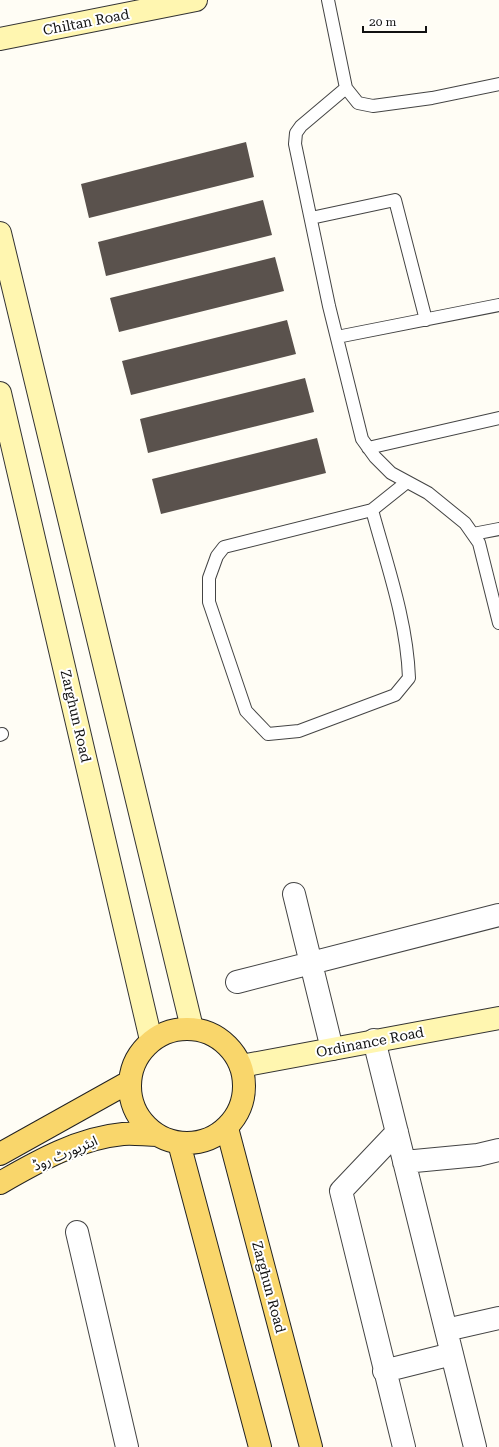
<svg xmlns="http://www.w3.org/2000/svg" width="499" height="1447" font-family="'Roboto Serif','Noto Sans Arabic',serif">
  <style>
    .building { fill: #5a524d }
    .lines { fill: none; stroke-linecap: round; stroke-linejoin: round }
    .lane-casing { stroke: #444; stroke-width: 14 }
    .street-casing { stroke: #444; stroke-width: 24 }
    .secondary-casing { stroke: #333; stroke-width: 24 }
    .primary-casing { stroke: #222; stroke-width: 24 }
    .lane { stroke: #fff; stroke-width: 12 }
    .street { stroke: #fff; stroke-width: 22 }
    .secondary { stroke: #fff6b0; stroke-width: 22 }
    .primary { stroke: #f9d66b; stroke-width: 22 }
    .labels { text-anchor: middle; stroke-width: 4; stroke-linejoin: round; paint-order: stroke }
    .street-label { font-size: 14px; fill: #111; stroke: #fff }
  </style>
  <rect width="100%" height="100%" fill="#fffdf5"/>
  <!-- building -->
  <path class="building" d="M246,142L254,177L89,218L81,184Z
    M263,200L272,235L106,276L98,242Z
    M275,257L284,291L119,332L110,298Z
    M287,320L296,354L131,395L122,361Z
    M305,378L314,412L148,453L140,419Z
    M317,438L326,473L161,514L152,479Z"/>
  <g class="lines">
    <defs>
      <path id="lane" d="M328,0L346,88L358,103L373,106L432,98L499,84
        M346,88L301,126L296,133L295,144L329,306L362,439L375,457L391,473L428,493L465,523L479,543L499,623
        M311,218L395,200L426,320
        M337,337L499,305
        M368,448L499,418
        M372,510C387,565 407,621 409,678L395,695L299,731L268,734L246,711L209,602V578L217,556L224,547L372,510L407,482
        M473,534L499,529
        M0,735L2,734"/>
      <path id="street" d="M294,894L332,1049
        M237,982L499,915
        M374,1040L475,1447
        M397,1132L341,1191L404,1447
        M404,1162L478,1155L499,1150
        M77,1232L127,1447
        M446,1330L499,1318
        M384,1371L452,1354"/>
      <path id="secondary" d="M0,39L196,0
        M0,233L192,1028
        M0,393L151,1040
        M241,1066L499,1018"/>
      <path id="primary" d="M130 1086a57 57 0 1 1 114 0a57 57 0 1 1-114 0Z
        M227,1128L311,1447
        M179,1143L260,1447
        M0,1154L129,1082
        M0,1183C38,1161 79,1138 123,1134C134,1133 146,1135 157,1135"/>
    </defs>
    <!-- lane casing -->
    <use href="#lane" class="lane-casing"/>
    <!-- street casing -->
    <use href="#street" class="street-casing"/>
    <!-- secondary casing -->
    <use href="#secondary" class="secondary-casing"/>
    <!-- primary casing -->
    <use href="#primary" class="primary-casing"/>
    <!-- lane -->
    <use href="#lane" class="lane"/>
    <!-- street -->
    <use href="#street" class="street"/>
    <!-- secondary -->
    <use href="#secondary" class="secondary"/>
    <!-- primary -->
    <use href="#primary" class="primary"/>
  </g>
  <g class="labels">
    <!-- street labels -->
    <g class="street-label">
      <text transform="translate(86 22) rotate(-11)" y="5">Chiltan Road</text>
      <text transform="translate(76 716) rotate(77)" y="5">Zarghun Road</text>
      <text transform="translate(370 1042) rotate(-11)" y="5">Ordinance Road</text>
      <text transform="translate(65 1153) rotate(-23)" y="5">ایئرپورٹ روڈ</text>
      <text transform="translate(269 1287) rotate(75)" y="5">Zarghun Road</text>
    </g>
  </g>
  <!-- scale -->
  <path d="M363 26v6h63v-6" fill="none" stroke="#111111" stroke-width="2"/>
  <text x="369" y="26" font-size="12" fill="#111111" stroke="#ffffff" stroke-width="3" paint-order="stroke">20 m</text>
</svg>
